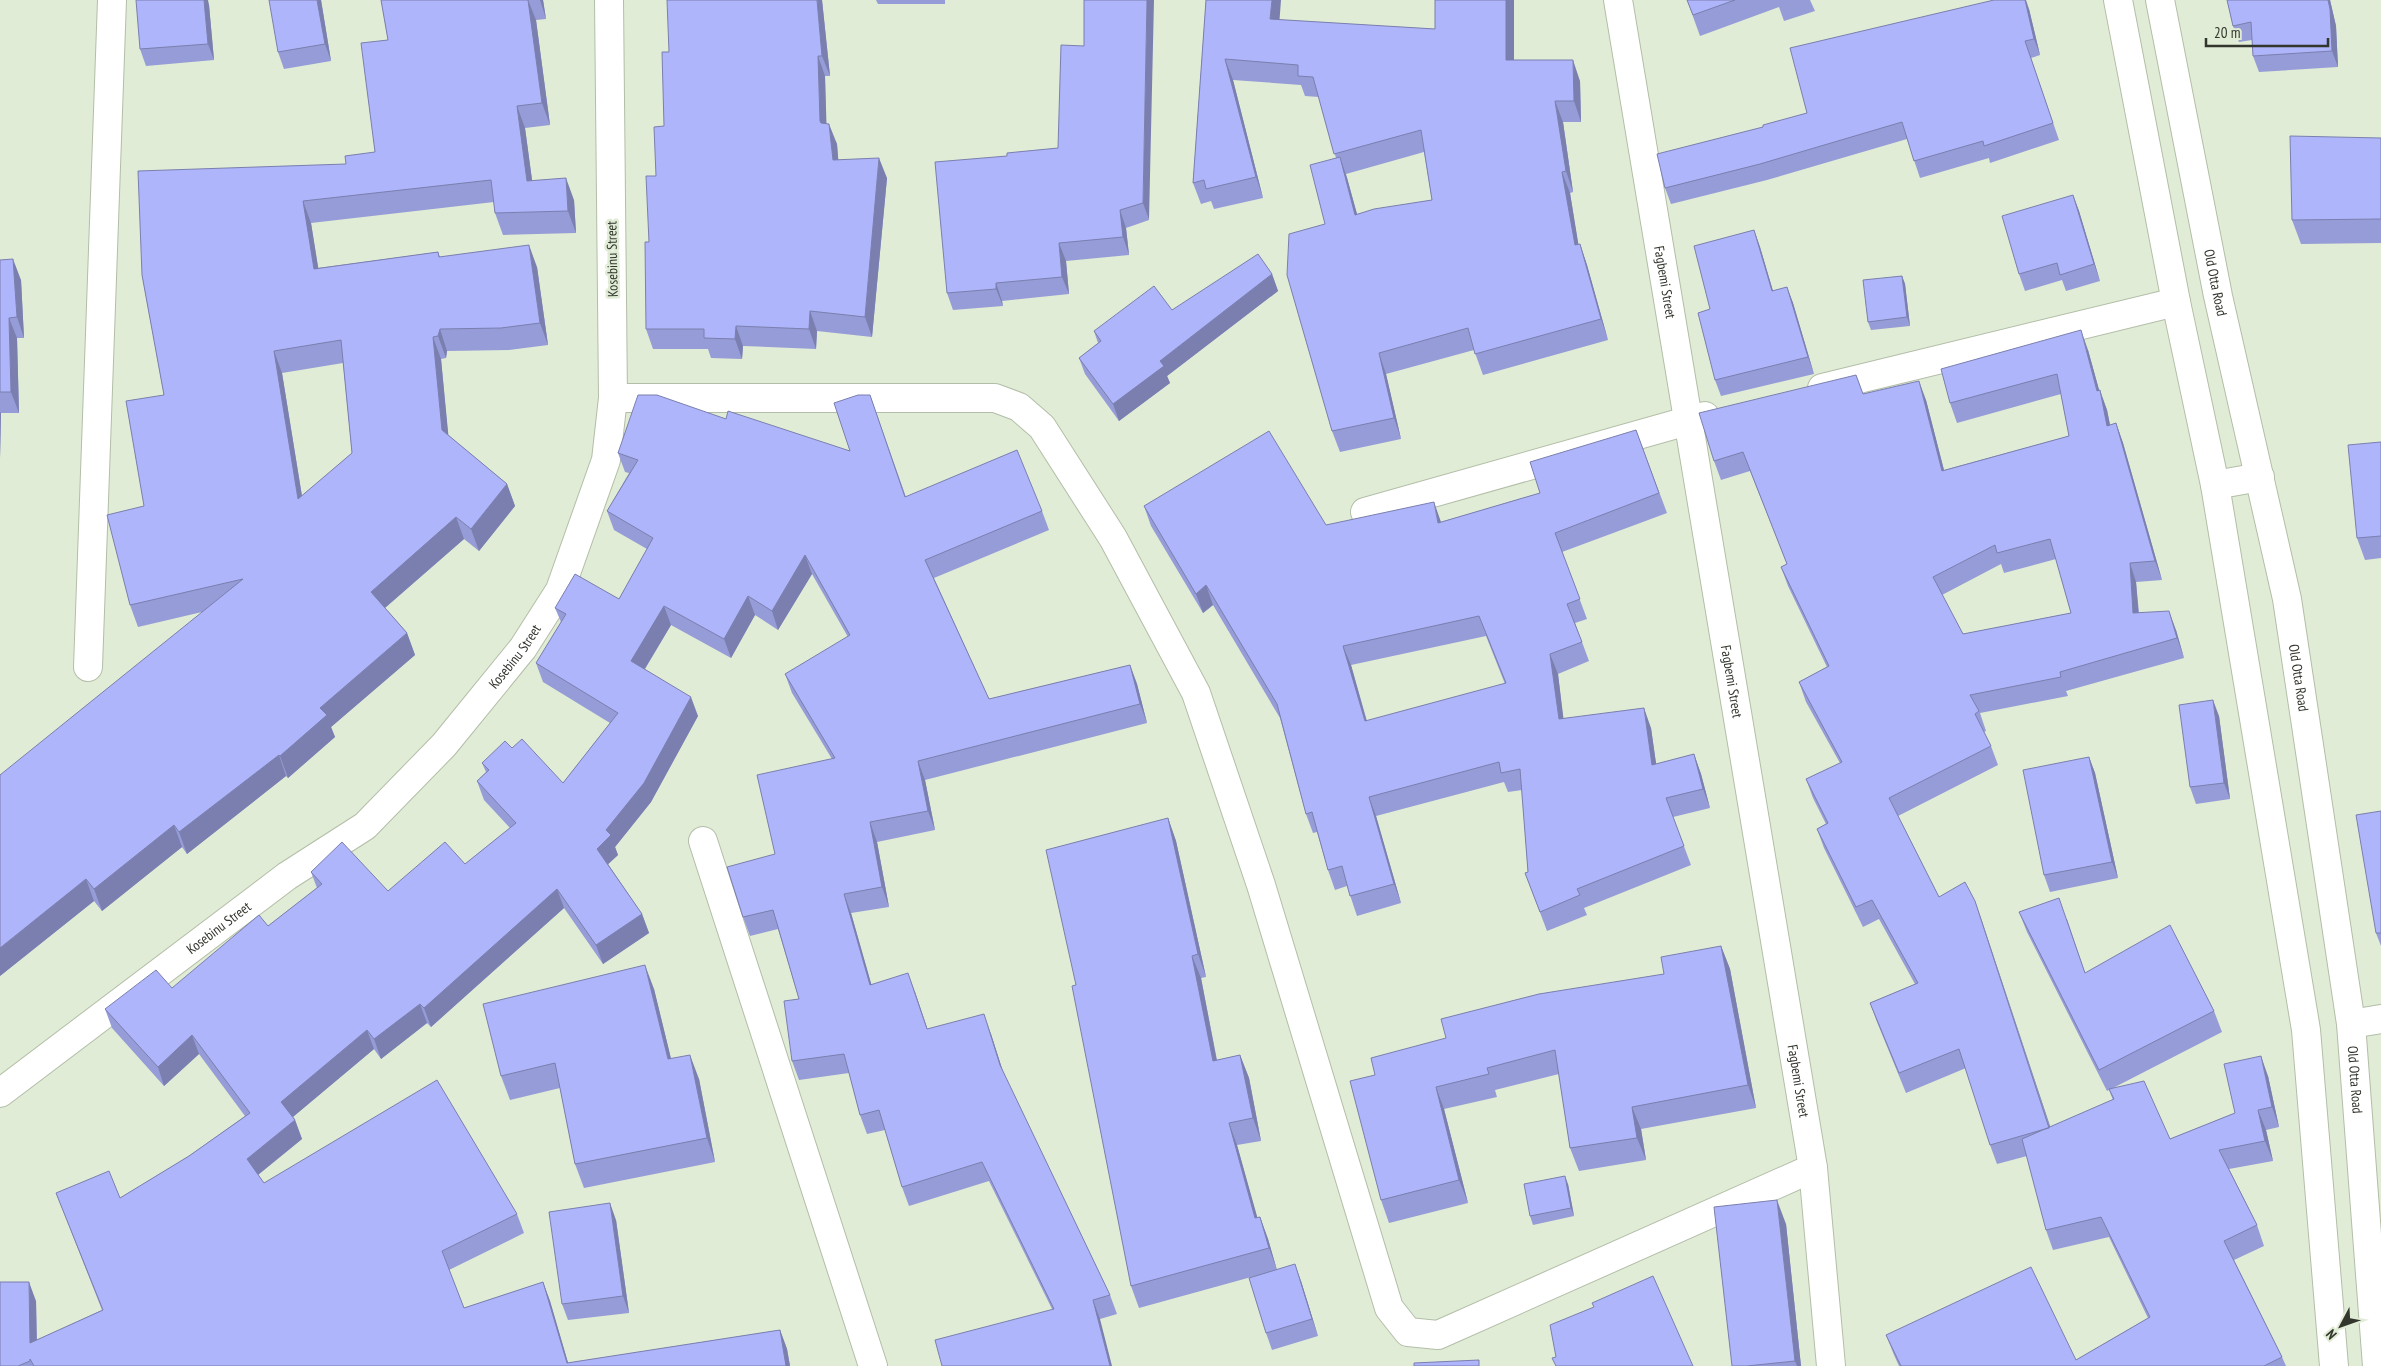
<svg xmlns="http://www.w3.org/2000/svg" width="2381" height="1366" font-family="'PT Sans Narrow',sans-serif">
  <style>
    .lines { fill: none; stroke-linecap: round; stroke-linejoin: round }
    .minor-casing { stroke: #b3bea8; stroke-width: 30 }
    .tertiary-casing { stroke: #b3bea8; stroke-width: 30 }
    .minor { stroke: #fff; stroke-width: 28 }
    .tertiary { stroke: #fff; stroke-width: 28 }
    .wall { fill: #969cd7; fill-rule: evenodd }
    .shaded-wall { fill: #7a7faf }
    .building { fill: #aeb5fa; stroke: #7a7faf; fill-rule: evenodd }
    .labels { text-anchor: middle; stroke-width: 5; stroke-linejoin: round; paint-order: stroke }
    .street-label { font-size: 14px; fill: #32362d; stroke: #e0ecd5 }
  </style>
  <rect width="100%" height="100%" fill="#e0ecd5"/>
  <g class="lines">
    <defs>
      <g id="minor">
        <path id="s1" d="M1618,0L1813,1168L1831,1366"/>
        <path d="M1822,388L2176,302"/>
        <path d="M613,398H995L1019,407L1042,427L1113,538L1196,693L1261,885L1389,1308L1408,1332L1438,1335L1813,1168"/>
        <path d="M1365,512L1705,416"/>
        <path d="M88,667L112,0"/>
        <path d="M703,841L873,1366"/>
        <path d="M2351,1024L2381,1019"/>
        <path id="s2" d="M0,1093L287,876L365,826L444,745L523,648L560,590L606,460L613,398L609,0"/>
      </g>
      <g id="tertiary">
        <path d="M2118,0L2176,302L2215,485L2306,1030L2334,1366"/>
        <path id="s3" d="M2160,0L2218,296L2287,599L2351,1024L2377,1366"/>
        <path d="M2215,485L2260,477"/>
      </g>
    </defs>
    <!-- minor casing -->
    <use href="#minor" class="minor-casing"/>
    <!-- tertiary casing -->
    <use href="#tertiary" class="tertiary-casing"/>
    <!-- minor -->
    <use href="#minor" class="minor"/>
    <!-- tertiary -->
    <use href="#tertiary" class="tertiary"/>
  </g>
  <!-- wall -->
  <path class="wall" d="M321,0L331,61L284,69L278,52Z
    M381,0H543L546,19L536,20L550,125L525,128L532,180L574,200L576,233L503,235L495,213L494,202L311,223L318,268L438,252L440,257L537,267L548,345L509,350L447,351L446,358L441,359L448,435L507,484L515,506L479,551L464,539L385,608L407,633L415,655L331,727L335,737L288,778L286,776L187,854L182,847L102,911L94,901L0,976L202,612L138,627L130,605L144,506L164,395L142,275L346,164L375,152L388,40ZM343,363L352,453L302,496L282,373Z
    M822,0L830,76H825L826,124L837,144L838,160L887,178L872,337L817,331L816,349L743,346L742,359L711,358L708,349H653L646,329L649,242L656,176L664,126Z
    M876,0H945V4H878Z
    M1084,0L1149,220L1126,228L1129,255L1066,261L1069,294L1002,301L1003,306L953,310L947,293L1007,156L1058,148L1084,46Z
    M1206,0L1280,20L1435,29L1514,60L1580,81L1581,122H1563L1573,192L1570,193L1578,244H1580L1587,265L1608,340L1483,375L1474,350L1386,374L1401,439L1340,452L1332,431L1325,224L1336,158L1319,97L1305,96L1301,85L1233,80L1263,198L1214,209L1211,201L1201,204L1193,183ZM1424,152L1432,200L1357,214L1346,174Z
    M1687,0H1810L1815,11L1784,21L1779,7L1700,36Z
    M2227,0H2330L2336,26L2338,67L2259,72L2253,56L2252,40L2239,42L2233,26Z
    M209,5L214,60L146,66L140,49Z
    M2029,9L2040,55L2031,58L2059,140L1990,163L1989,158L1920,178L1907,139L1767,180L1671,204L1665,188L1763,127L1807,113Z
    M2381,138V243L2301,244L2292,220Z
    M2073,195L2079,211L2100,281L2066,291L2062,280L2025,291L2019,274Z
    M1754,230L1760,247L1773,291L1787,287L1793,303L1814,374L1721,396L1715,380L1710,309Z
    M0,260L21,280L24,338H17L19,413H1L0,458Z
    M1272,274L1278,291L1167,376L1170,383L1119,421L1085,374L1079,358L1098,343L1094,331L1172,310Z
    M1902,276L1905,284L1910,326L1871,330L1868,322Z
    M2088,350L2099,390L2107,410L2110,425L2116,423L2123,443L2162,580L2136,582L2139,613L2176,630L2184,658L2066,691L2068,696L1980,713L1986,731L1984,732L1991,746L1998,765L1898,816L1939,897L1975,901L2050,1127L2113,1100L2109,1090L2107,1091L2027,932L2019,912L2067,919L2085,973L2214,1011L2222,1032L2113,1088L2170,1139L2235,1113L2268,1076L2279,1127L2266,1130L2273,1161L2229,1169L2257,1225L2264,1246L2234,1260L2282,1357L2286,1366H1899L1894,1355L1886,1335L2076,1360L2148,1318L2109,1237L2053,1250L2046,1230L2027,1156L1997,1164L1990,1145L1966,1068L1906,1093L1877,1022L1870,1003L1915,984L1879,919L1863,927L1824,848L1817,829L1826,824L1813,798L1806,779L1840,763L1806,702L1799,682L1827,667L1788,586L1781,567L1787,564L1750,471L1721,480L1714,461L1856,375L1863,394L1926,400L1944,470L2069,436L2061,394L1957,423L1950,403ZM2056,559L2071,613L1963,634L1942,595L2001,564L2004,573Z
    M870,395L906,497L1042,511L1049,530L934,578L989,699L1130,665L1137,684L1147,723L925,780L935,830L877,842L889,907L851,913L871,984L915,992L927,1029L991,1034L1003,1072L1110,1295L1117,1314L1100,1319L1052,1309L989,1181L909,1206L902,1187L885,1130L867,1134L860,1115L849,1073L799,1080L792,1061L799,999L778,929L750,936L743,917L775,854L832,759L792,693L785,674L848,637L812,574L778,630L755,615L731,658L671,625L645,669L698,716L651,802L615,847L618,855L608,864L642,914L649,933L603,964L564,908L431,1027L427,1023L381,1059L374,1049L293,1117L295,1120L302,1139L258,1175L264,1183L517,1214L524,1233L449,1270L464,1308L543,1282L550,1301L568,1363L780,1330L787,1349L790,1366H0L36,1301L37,1340L102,1310L56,1193L120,1198L189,1156L245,1116L199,1054L164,1086L112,1028L105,1009L172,988L268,926L317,888L311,872L388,891L465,864L510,828L484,800L477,781L486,772L482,763L512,748L563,783L610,723L543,682L536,663L561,622L555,608L619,599L647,549L614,530L607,511L629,473L625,472L618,453L726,419L850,451Z
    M1636,430L1667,513L1562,552L1587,619L1575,623L1589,661L1558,674L1563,718L1651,728L1656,764L1694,754L1701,774L1710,808L1673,817L1691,865L1584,908L1587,915L1547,931L1525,873L1528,872L1522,790L1508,792L1504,782L1376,816L1401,903L1357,916L1347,886L1335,890L1328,870L1317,832L1313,833L1306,814L1280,718L1213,605L1203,613L1151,526L1144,506L1326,525L1441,522L1540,493ZM1486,636L1505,684L1367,721L1351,665Z
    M2381,442V558L2365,560L2357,538Z
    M2219,716L2230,799L2196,804L2190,787Z
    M2089,757L2095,773L2118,878L2050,892L2044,875Z
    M2381,811V946L2376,933Z
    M1168,818L1176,841L1206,977L1201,978L1217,1060L1240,1055L1249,1078L1261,1141L1237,1145L1257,1218L1260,1217L1268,1239L1277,1270L1301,1281L1318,1336L1272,1350L1266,1333L1255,1276L1139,1308L1131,1286L1076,985Z
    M1721,946L1730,969L1756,1108L1641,1129L1646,1160L1579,1171L1570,1148L1559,1074L1495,1090L1497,1097L1444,1109L1468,1203L1389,1223L1381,1200L1375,1075L1446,1038L1664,974Z
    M654,989L671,1059L699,1079L715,1162L584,1188L575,1164L560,1088L510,1100L501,1076Z
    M1568,1184L1574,1216L1533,1225L1530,1216Z
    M616,1220L629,1313L568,1320L562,1304Z
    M1786,1224L1801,1366H1732Z"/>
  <!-- shaded-wall -->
  <path class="shaded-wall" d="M204,0H208L209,5L214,60L208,44Z
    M317,0H321L331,61L325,44Z
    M528,0L536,20L550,125L542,103Z
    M540,0H543L546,19Z
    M817,0H822L830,76L822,56Z
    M1147,0H1154L1149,220L1143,203Z
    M1272,0H1281L1278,40L1270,19Z
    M1506,0H1514V81L1506,60Z
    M2025,0H2026L2029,9L2040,55L2034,39Z
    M2328,0H2330L2336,26L2338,67L2332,51Z
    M818,56L825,76L827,141L820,121Z
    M1225,59L1233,80L1263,198L1256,177Z
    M1573,60L1580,81L1581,122L1574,101Z
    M1555,101L1563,122L1573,192L1566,171Z
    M517,106L525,128L535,202L527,181Z
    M829,124L837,144L840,180L833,160Z
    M1340,157L1347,178L1363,236L1355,215Z
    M879,158L887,178L872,337L865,317Z
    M1562,172L1570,193L1582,266L1575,245Z
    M566,178L574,200L576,233L568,211Z
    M2073,195L2079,211L2100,281L2094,264Z
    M303,201L311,223L322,291L314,269Z
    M1120,210L1126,228L1129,255L1123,237Z
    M1754,230L1760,247L1778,308L1772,291Z
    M1059,243L1066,261L1069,294L1062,277Z
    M1580,244L1587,265L1608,340L1601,319Z
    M529,245L537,267L548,345L540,323Z
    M13,259L21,280L24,338L17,317Z
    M1272,274L1278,291L1167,376L1170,383L1119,421L1113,404L1160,361Z
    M1902,276L1905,284L1910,326L1907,317Z
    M996,283L1002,301L1003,306L996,289Z
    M1787,287L1793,303L1814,374L1808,357Z
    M810,311L817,331L816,349L809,329Z
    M9,318L17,338L19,413L11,392Z
    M736,326L743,346L742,359L735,339Z
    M440,329L447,351L446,358L438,336Z
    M2081,330L2088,350L2103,404L2100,390L2107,410L2114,445L2107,426Z
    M433,337L441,359L450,452L442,430Z
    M274,351L282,373L306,521L298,499Z
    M1379,353L1386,374L1401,439L1394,418Z
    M1919,381L1926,400L1949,490L1942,471Z
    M0,412L1,413L0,458Z
    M2116,423L2123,443L2162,580L2155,561Z
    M507,484L515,506L479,551L471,529Z
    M1434,502L1441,522L1438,523Z
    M456,517L464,539L379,613L371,592Z
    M805,555L812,574L778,630L772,611Z
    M2130,563L2136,582L2140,632L2133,613Z
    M1206,585L1213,605L1203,613L1196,594Z
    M748,596L755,615L731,658L724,639Z
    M664,606L671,625L638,680L631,661Z
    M2169,611L2176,630L2184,658L2177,638Z
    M407,633L415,655L331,727L335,737L288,778L280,756L320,708Z
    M1343,646L1351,665L1372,741L1365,721Z
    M1550,654L1558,674L1566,739L1559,719Z
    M1130,665L1137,684L1147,723L1140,704Z
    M691,697L698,716L651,802L615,847L618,855L604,868L597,849L606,830Z
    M2213,700L2219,716L2230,799L2224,783Z
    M1644,708L1651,728L1659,784L1652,765Z
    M1694,754L1701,774L1710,808L1703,789Z
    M279,755L286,776L187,854L179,832Z
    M2089,757L2095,773L2118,878L2112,862Z
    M918,761L925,780L935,830L928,811Z
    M1369,797L1376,816L1401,903L1394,884Z
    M1168,818L1176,841L1206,977L1198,954Z
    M870,822L877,842L889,907L882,887Z
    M174,825L182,847L102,911L94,889Z
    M86,879L94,901L0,976V948Z
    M557,889L564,908L431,1027L424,1008Z
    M844,894L851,913L877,1004L870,985Z
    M1975,901L1982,921L2057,1147L2050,1128Z
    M642,914L649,933L603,964L596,945Z
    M1721,946L1730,969L1756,1108L1748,1085Z
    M1192,956L1201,978L1221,1083L1213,1061Z
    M645,965L654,989L677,1083L668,1059Z
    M908,973L915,992L934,1048L927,1029Z
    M420,1004L427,1023L381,1059L374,1039Z
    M984,1014L991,1034L1007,1084L1000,1065Z
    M367,1030L374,1049L288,1121L281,1102Z
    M192,1035L199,1054L164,1086L158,1067Z
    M690,1055L699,1079L715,1162L707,1138Z
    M1240,1055L1249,1078L1261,1141L1253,1118Z
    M2261,1056L2268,1076L2279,1127L2272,1107Z
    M1436,1087L1444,1109L1468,1203L1459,1180Z
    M1632,1107L1641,1129L1646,1160L1637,1138Z
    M2258,1110L2266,1130L2273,1161L2265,1141Z
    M295,1120L302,1139L254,1178L247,1159Z
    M1229,1123L1237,1145L1264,1241L1255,1218Z
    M1565,1176L1568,1184L1574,1216L1571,1208Z
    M1777,1200L1786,1224L1801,1366H1797L1795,1361Z
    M610,1203L616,1220L629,1313L623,1296Z
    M1260,1217L1268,1239L1277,1270L1269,1248Z
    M1295,1264L1301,1281L1318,1336L1312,1319Z
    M29,1282L36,1301L37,1362L30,1343Z
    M543,1282L550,1301L569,1366H568Z
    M1093,1300L1100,1319L1112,1366H1110Z
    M780,1330L787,1349L790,1366H786Z"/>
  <!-- building -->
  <path class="building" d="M136,0H204L208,44L140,49Z
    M269,0H317L325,44L278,52Z
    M381,0H528L542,103L517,106L527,181L566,178L568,211L495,213L491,180L303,201L314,269L438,252L439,257L529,245L540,323L501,328L440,329L438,336L433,337L442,430L507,484L471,529L456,517L371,592L407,633L320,708L327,715L280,756L279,755L179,832L174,825L94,889L86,879L0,948V775L243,579L130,605L107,515L144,506L126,401L164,395L142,275L138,171L346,164L345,156L375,152L361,43L388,40ZM341,340L352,453L298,499L274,351Z
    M667,0H817L822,56H818L820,121L821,123L829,124L833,160L879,158L865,317L810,311L809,329L736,326L735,339L704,338V329H646L645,242H649L646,176H656L654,127L664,126L662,52H669Z
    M1084,0H1147L1143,203L1120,210L1123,237L1059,243L1062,277L996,283V289L947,293L935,162L1007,156V153L1058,148L1061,45L1084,46Z
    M1206,0H1272L1270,19L1435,29V0H1506V60H1573L1574,101H1555L1566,171L1562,172L1575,245L1580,244L1601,319L1475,354L1468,328L1379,353L1394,418L1332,431L1287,275L1289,234L1325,224L1310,165L1340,157L1355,215L1374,209L1432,200L1421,130L1334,154L1313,77L1298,76V65L1225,59L1256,177L1206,189L1204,180L1193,183Z
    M1687,0H1735L1693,15Z
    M1994,0H2025L2034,39L2025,41L2053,123L1984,146L1983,141L1914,161L1902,122L1760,164L1665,188L1657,154L1763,127V125L1807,113L1790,48Z
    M2227,0H2328L2330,9L2332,51L2253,56L2251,22L2233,26Z
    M2290,136L2381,138V219L2292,220Z
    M2073,195L2094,264L2060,275L2057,263L2019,274L2002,216Z
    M1754,230L1772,291L1787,287L1808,357L1715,380L1698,313L1710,309L1694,246Z
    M1258,254L1272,274L1160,361L1164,366L1113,404L1079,358L1101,341L1094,331L1154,286L1172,310Z
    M13,259L17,317L9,318L11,392H0V260Z
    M1902,276L1907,317L1868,322L1863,280Z
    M2081,330L2097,391L2100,390L2107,426L2116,423L2155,561L2130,563L2133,613L2169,611L2177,638L2060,672L2061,677L1970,695L1979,711L1975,714L1991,746L1889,798L1939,897L1965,882L1975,901L2049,1128L2045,1129L1990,1145L1959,1049L1899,1073L1870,1003L1918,983L1872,900L1856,907L1817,829L1828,823L1806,779L1842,762L1799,682L1829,666L1781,567L1787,564L1743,452L1714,461L1699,413L1856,375L1863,394L1919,381L1942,471L2069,436L2057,374L1950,403L1941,369ZM2050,539L2071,613L1963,634L1933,577L1995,545L1997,553Z
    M638,395H657L726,419L728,411L850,451L834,403L858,395H870L905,497L1017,450L1042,511L925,560L989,699L1130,665L1140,704L918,761L928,811L870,822L882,887L844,894L870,985L908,973L927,1029L984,1014L1000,1065L1110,1295L1093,1300L1110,1366H942L935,1340L1054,1309L982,1162L902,1187L879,1110L860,1115L844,1054L792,1061L784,1001L799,999L773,910L743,917L727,867L775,854L757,775L835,758L785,674L850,635L805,555L772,611L748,596L724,639L664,606L631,661L691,697L644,783L606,830L611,835L597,849L642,914L596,945L557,889L424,1008L420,1004L374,1039L367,1030L281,1102L295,1120L247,1159L264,1183L437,1080L517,1214L442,1251L464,1308L543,1282L567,1363L780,1330L786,1366H34L30,1359V1361L18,1366H0V1282H29L30,1343L103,1310L56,1193L109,1171L120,1198L189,1156L250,1113L192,1035L158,1067L105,1009L156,970L172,988L259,915L268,926L322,884L311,872L342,842L388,891L445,842L465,864L516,823L477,781L489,770L482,763L505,741L512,748L522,739L563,783L618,713L536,663L566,614L555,608L575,574L619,599L653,538L607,511L638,460L618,453Z
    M1636,430L1659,493L1555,533L1580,599L1567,604L1582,642L1550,654L1559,719L1644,708L1652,765L1694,754L1703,789L1666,798L1684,846L1577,889L1580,895L1540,912L1525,873L1528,872L1520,769L1501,773L1499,762L1369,797L1394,884L1350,896L1342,866L1328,870L1312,812L1306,814L1277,704L1206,585L1196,594L1144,506L1269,431L1326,525L1434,502L1438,523L1540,493L1530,462ZM1479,616L1506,683L1365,721L1343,646Z
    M2381,442V536L2357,538L2348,445Z
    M2213,700L2224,783L2190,787L2179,705Z
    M2089,757L2112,862L2044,875L2023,770Z
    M2381,811V933H2376L2356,815Z
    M1168,818L1198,954L1192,956L1213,1061L1240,1055L1253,1118L1229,1123L1255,1218L1260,1217L1269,1248L1131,1286L1072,986L1076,985L1046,850Z
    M2059,898L2085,973L2170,925L2214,1011L2099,1070L2019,912Z
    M1721,946L1748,1085L1632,1107L1637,1138L1570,1148L1555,1050L1487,1068L1489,1074L1436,1087L1459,1180L1381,1200L1350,1081L1375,1075L1371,1058L1446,1038L1441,1019L1539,994L1664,974L1661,957Z
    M645,965L668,1059L690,1055L707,1138L575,1164L555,1063L501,1076L483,1004Z
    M2261,1056L2272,1107L2258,1110L2265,1141L2219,1150L2257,1225L2224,1241L2282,1357L2264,1366H1901L1886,1335L2031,1267L2076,1360L2150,1317L2101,1217L2046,1230L2022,1139L2114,1099L2109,1089L2144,1081L2170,1139L2235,1113L2224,1064Z
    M1565,1176L1571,1208L1530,1216L1524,1184Z
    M1777,1200L1795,1361L1747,1366H1732L1714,1207Z
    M610,1203L623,1296L562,1304L549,1212Z
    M1295,1264L1312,1319L1266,1333L1249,1278Z
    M1653,1276L1693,1366H1556L1552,1358L1556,1357L1550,1325L1594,1307L1592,1303Z
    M1479,1360V1366H1414V1363Z"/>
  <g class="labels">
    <!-- street labels -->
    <g class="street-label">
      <text transform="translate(612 259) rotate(-91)" y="5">Kosebinu Street</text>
      <text dy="5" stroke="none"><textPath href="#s3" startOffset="288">Old Otta Road</textPath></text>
      <text dy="5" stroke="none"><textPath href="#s1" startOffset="286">Fagbemi Street</textPath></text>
      <text dy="5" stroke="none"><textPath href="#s2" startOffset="679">Kosebinu Street</textPath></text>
      <text dy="5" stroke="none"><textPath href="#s3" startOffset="692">Old Otta Road</textPath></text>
      <text dy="5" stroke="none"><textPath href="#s1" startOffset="691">Fagbemi Street</textPath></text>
      <text dy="5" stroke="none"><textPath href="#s2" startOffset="274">Kosebinu Street</textPath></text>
      <text dy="5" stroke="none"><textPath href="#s3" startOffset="1098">Old Otta Road</textPath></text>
      <text dy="5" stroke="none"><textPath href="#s1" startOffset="1096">Fagbemi Street</textPath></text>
    </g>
  </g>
  <!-- north arrow -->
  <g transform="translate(2341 1326) rotate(229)" stroke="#e0ecd5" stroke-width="4" paint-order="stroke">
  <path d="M0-4L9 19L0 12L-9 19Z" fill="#32362d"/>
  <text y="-8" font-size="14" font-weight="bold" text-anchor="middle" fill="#32362d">N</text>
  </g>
  <!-- scale -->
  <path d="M2206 38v8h122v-8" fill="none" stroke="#32362d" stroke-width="2.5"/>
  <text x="2214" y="38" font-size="15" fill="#32362d" stroke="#e0ecd5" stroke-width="4" paint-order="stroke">20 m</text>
</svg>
